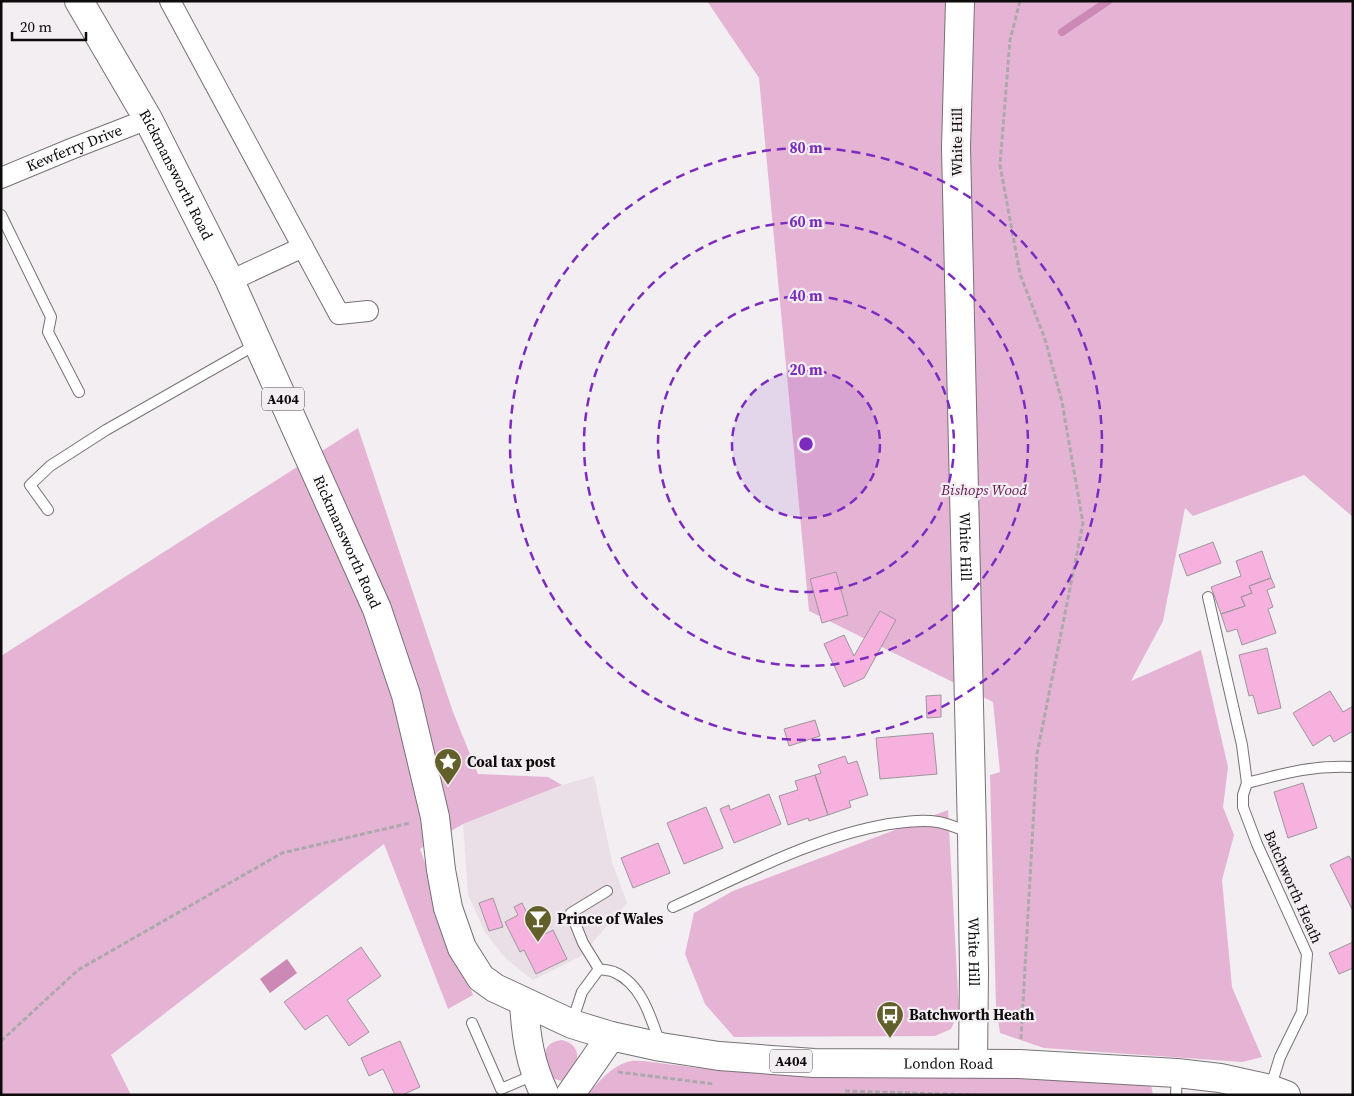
<svg xmlns="http://www.w3.org/2000/svg" width="1354" height="1096" font-family="'Source Serif 4',serif">
  <style>
    .built { fill: #ebdfe7 }
    .green { fill: #e5b4d4 }
    .water { fill: #cc89b5 }
    .lines { fill: none; stroke-linecap: round; stroke-linejoin: round }
    .stream { stroke: #cc89b5; stroke-width: 8 }
    .building { fill: #f7b1df; stroke: #9c979a }
    .lane-casing { stroke: #777275; stroke-width: 12 }
    .street-casing { stroke: #777275; stroke-width: 22 }
    .secondary-casing { stroke: #777275; stroke-width: 30 }
    .primary-casing { stroke: #777275; stroke-width: 30 }
    .path { stroke: #aca8ab; stroke-width: 3; stroke-dasharray: 5 2.5; stroke-linecap: butt }
    .lane { stroke: #fff; stroke-width: 10 }
    .street { stroke: #fff; stroke-width: 20 }
    .secondary { stroke: #fff; stroke-width: 28 }
    .primary { stroke: #fff; stroke-width: 28 }
    .ring { fill: none; stroke: #7b2cbf; stroke-width: 2.5; stroke-dasharray: 9 6 }
    .labels { text-anchor: middle; stroke-width: 4.5; stroke-linejoin: round; paint-order: stroke }
    .shield { fill: #f3eef1; stroke: #524f51; stroke-width: 1 }
    .shield-label { font-size: 14px; font-weight: bold; fill: #0d0b0c }
    .street-label { font-size: 15px; fill: #0d0b0c; stroke: #f3eef1 }
    .park-label { font-size: 15px; font-style: italic; fill: #671853; stroke: #f3eef1 }
    .poi-label { font-size: 15px; font-weight: bold; fill: #0d0b0c; stroke: #f3eef1; text-anchor: start }
    .centre { fill: #7b2cbf; stroke: #f3eef1; stroke-width: 2.5 }
    .ring-label { font-size: 15px; text-anchor: middle; font-weight: bold; fill: #7b2cbf; stroke: #f3eef1; stroke-width: 4.5; stroke-linejoin: round; paint-order: stroke }
  </style>
  <rect width="100%" height="100%" fill="#f3eef1"/>
  <!-- built -->
  <path class="built" d="M594,776L612,862L627,903L581,956L533,980L506,959L485,932L468,895L463,824L562,785Z"/>
  <!-- green -->
  <path class="green" d="M707,1H1353V517L1304,475L1193,516L1185,508L1163,621L1131,681L1201,650L1228,767L1223,807L1234,835L1222,880L1232,987L1262,1057L1242,1062L1044,1048L1000,1033L996,1006L990,775L1000,772L993,702L809,611L759,78Z
    M358,428L453,712L478,774L548,777L562,785L463,824L420,849L473,995L448,1009L384,844L111,1055L131,1095H1V656Z
    M948,810L959,1011L951,1029L935,1036L734,1037L705,1004L685,954L694,913L733,891Z
    M562,1040C587,1047 577,1069 562,1081L551,1078C546,1062 537,1043 562,1040Z
    M643,1061L706,1069L808,1077L909,1075L993,1077L1151,1085L1153,1095H588C598,1082 611,1067 627,1062C632,1060 638,1061 643,1061Z"/>
  <!-- water -->
  <path class="water" d="M287,959L297,973L270,993L260,979Z"/>
  <g class="lines">
    <!-- stream -->
    <path class="stream" d="M1062,32L1108,1"/>
  </g>
  <!-- building -->
  <path class="building" d="M1213,542L1221,563L1187,576L1179,555Z
    M1262,551L1271,578L1249,586L1252,593L1241,597L1245,606L1221,614L1211,587L1241,576L1236,561Z
    M836,572L848,615L822,623L810,579Z
    M1271,578L1275,587L1267,590L1273,607L1268,609L1276,633L1242,645L1237,629L1227,632L1221,614L1245,606L1241,597L1252,593L1249,586Z
    M880,611L896,620L864,678L844,687L824,644L844,635L854,656Z
    M1267,648L1281,708L1258,714L1253,695L1249,696L1239,655Z
    M1330,691L1343,712L1353,706V731L1334,742L1330,735L1313,746L1293,713Z
    M941,695V717L927,718L926,696Z
    M815,720L820,736L789,746L784,729Z
    M933,733L937,774L880,779L876,738Z
    M845,756L848,764L857,761L868,795L849,801L851,807L828,815L815,775L821,773L818,765Z
    M815,775L828,815L809,821L808,818L788,825L779,796L798,790L795,781Z
    M1303,783L1317,828L1288,838L1274,792Z
    M769,794L781,824L734,843L720,809L729,805L730,810Z
    M706,807L723,848L684,864L667,823Z
    M658,843L670,873L633,888L621,858Z
    M1349,856L1353,864V911L1330,865Z
    M493,898L503,927L489,931L479,903Z
    M522,903L539,937L553,930L567,959L536,974L524,950L520,952L505,922L518,915L514,907Z
    M1353,942V968L1339,974L1329,953Z
    M361,947L381,976L347,1000L369,1032L349,1046L327,1015L305,1030L284,1002Z
    M400,1041L420,1087L402,1095H395L383,1069L369,1076L361,1058Z"/>
  <g class="lines">
    <defs>
      <path id="lane" d="M1,215L51,317L48,332L79,392
        M48,510L30,485L50,466L106,430L257,344
        M1208,597L1242,745L1247,783L1243,795V807L1257,844L1307,954L1302,1012L1280,1057L1270,1089
        M1247,783C1285,773 1313,765 1353,767
        M673,907C742,876 813,837 889,824C905,822 922,819 938,822C949,824 960,829 971,833
        M599,969L583,943L571,913L607,891
        M572,1022L582,992L599,969C603,970 610,970 614,972C642,984 651,1018 660,1044
        M472,1023L501,1089L534,1075
        M1176,1095L1177,1074"/>
      <g id="street">
        <path d="M170,1L339,314L368,311"/>
        <path id="s1" d="M1,178L71,149L148,119"/>
        <path d="M230,281L303,247"/>
      </g>
      <g id="secondary">
        <path id="s2" d="M960,1L956,148L972,833L974,972L973,1063"/>
        <path d="M524,1003C526,1037 530,1064 545,1095"/>
        <path d="M570,1095L611,1036"/>
      </g>
      <g id="primary">
        <path id="s3" d="M79,1L148,119L230,281L377,609L406,695L435,817L441,870L448,908L462,948L481,978L495,988L572,1024L611,1036L661,1047L719,1056L814,1063L1019,1064L1177,1073L1220,1078L1270,1089L1286,1095"/>
      </g>
    </defs>
    <!-- lane casing -->
    <use href="#lane" class="lane-casing"/>
    <!-- street casing -->
    <use href="#street" class="street-casing"/>
    <!-- secondary casing -->
    <use href="#secondary" class="secondary-casing"/>
    <!-- primary casing -->
    <use href="#primary" class="primary-casing"/>
    <!-- path -->
    <path class="path" d="M1020,1L1010,40L1000,165L1020,274L1045,339L1062,402L1083,523L1037,754L1021,1039
      M1,1041L78,970L282,853L410,823
      M618,1072L714,1084
      M845,1091L977,1095"/>
    <!-- lane -->
    <use href="#lane" class="lane"/>
    <!-- street -->
    <use href="#street" class="street"/>
    <!-- secondary -->
    <use href="#secondary" class="secondary"/>
    <!-- primary -->
    <use href="#primary" class="primary"/>
  </g>
  <!-- distance rings -->
  <circle cx="806" cy="444" r="74" fill="#7b2cbf" fill-opacity=".12"/>
  <g class="ring">
    <circle cx="806" cy="444" r="74"/>
    <circle cx="806" cy="444" r="148"/>
    <circle cx="806" cy="444" r="222"/>
    <circle cx="806" cy="444" r="296"/>
  </g>
  <!-- icons -->
  <defs>
    <symbol id="sight-pin" viewBox="-11 -11 22 30"><path d="M0 17L-7.5 6A9.5 9.5 0 1 1 7.5 6Z" fill="#625f2b" stroke="#f3eef1"/><path d="M0-6L1.8-2.2L6-1.7L2.9 1.2L3.7 5.4L0 3.3L-3.7 5.4L-2.9 1.2L-6-1.7L-1.8-2.2Z" fill="#fff"/></symbol>
    <symbol id="bar-pin" viewBox="-11 -11 22 30"><path d="M0 17L-7.5 6A9.5 9.5 0 1 1 7.5 6Z" fill="#625f2b" stroke="#f3eef1"/><path d="M-6-5H6L.8 .8V4.5H3.5V6h-7V4.5H-.8V.8Z" fill="#fff"/></symbol>
    <symbol id="bus-pin" viewBox="-11 -11 22 30"><path d="M0 17L-7.5 6A9.5 9.5 0 1 1 7.5 6Z" fill="#625f2b" stroke="#f3eef1"/><path d="M-5-6H5V4H4V6H2V4H-2V6H-4V4H-5ZM-3.5-4V0h7V-4ZM-3.5 1.2v1.5H-2V1.2ZM2 1.2v1.5H3.5V1.2Z" fill="#fff"/></symbol>
  </defs>
  <g fill-rule="evenodd">
    <use href="#sight-pin" x="432" y="746" width="32" height="43"/>
    <use href="#bar-pin" x="522" y="903" width="32" height="43"/>
    <use href="#bus-pin" x="874" y="999" width="32" height="43"/>
  </g>
  <g class="labels">
    <!-- shield labels -->
    <g class="shield">
      <rect x="262" y="387.5" width="42" height="23" rx="4"/>
      <rect x="770" y="1049.5" width="42" height="23" rx="4"/>
    </g>
    <g class="shield-label">
      <text x="283" y="404">A404</text>
      <text x="791" y="1066">A404</text>
    </g>
    <!-- street labels -->
    <g class="street-label">
      <text transform="translate(957 142) rotate(-90)" y="5">White Hill</text>
      <text dy="5" stroke="none"><textPath href="#s1" startOffset="79">Kewferry Drive</textPath></text>
      <text dy="5" stroke="none"><textPath href="#s3" startOffset="199">Rickmansworth Road</textPath></text>
      <text dy="5" stroke="none"><textPath href="#s3" startOffset="604">Rickmansworth Road</textPath></text>
      <text dy="5" stroke="none"><textPath href="#s2" startOffset="546">White Hill</textPath></text>
      <text transform="translate(1293 887) rotate(66)" y="5">Batchworth Heath</text>
      <text dy="5" stroke="none"><textPath href="#s2" startOffset="951">White Hill</textPath></text>
      <text dy="5" stroke="none"><textPath href="#s3" startOffset="1546">London Road</textPath></text>
    </g>
    <!-- park labels -->
    <g class="park-label">
      <text x="984" y="495">Bishops Wood</text>
    </g>
    <!-- poi labels -->
    <g class="poi-label">
      <text x="467" y="767">Coal tax post</text>
      <text x="557" y="924">Prince of Wales</text>
      <text x="909" y="1020">Batchworth Heath</text>
    </g>
  </g>
  <circle cx="806" cy="444" r="8" class="centre"/>
  <g class="ring-label">
    <text x="806" y="153">80 m</text>
    <text x="806" y="227">60 m</text>
    <text x="806" y="301">40 m</text>
    <text x="806" y="375">20 m</text>
  </g>
  <!-- border -->
  <rect width="1354" height="1096" fill="none" stroke="#0d0b0c" stroke-width="5"/>
  <!-- scale -->
  <path d="M12 32v8h74v-8" fill="none" stroke="#0d0b0c" stroke-width="2.5"/>
  <text x="20" y="32" font-size="15" fill="#0d0b0c" stroke="#f3eef1" stroke-width="4" paint-order="stroke">20 m</text>
</svg>
